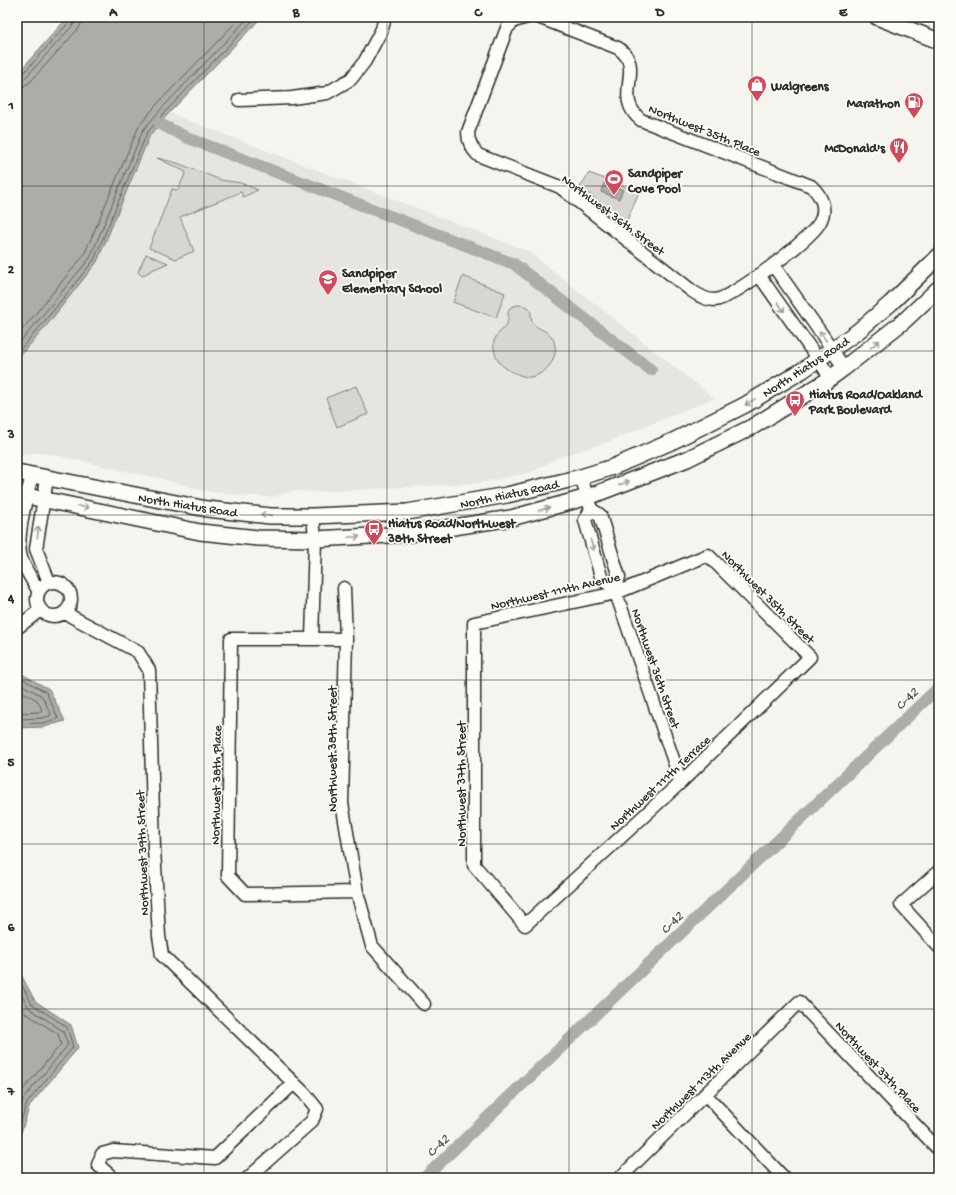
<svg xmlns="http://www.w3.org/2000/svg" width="956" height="1195" font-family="'Gochi Hand',sans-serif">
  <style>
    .built { fill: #e6e5e0 }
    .green { fill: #d7d6d2; stroke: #81807e }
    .water { fill: #adaca9; stroke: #797877 }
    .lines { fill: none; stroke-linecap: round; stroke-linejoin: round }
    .shore { stroke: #5f5f5d; stroke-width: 1 }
    .canal { stroke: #adaca9; stroke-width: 12 }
    .minor-casing { stroke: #2b2b2b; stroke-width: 15 }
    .major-casing { stroke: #2b2b2b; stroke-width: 18 }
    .minor { stroke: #fdfcf7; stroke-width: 12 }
    .major { stroke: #fdfcf7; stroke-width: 15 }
    .oneway { stroke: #9e9e9b }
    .grid { fill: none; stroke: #2b2b2b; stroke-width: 1; stroke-opacity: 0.55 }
    .labels { text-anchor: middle; stroke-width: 3.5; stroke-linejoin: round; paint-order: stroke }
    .poi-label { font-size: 13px; font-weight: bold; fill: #2b2b2b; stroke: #fdfcf7; text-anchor: start }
    .street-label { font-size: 13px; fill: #2b2b2b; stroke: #fdfcf7 }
    .water-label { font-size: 14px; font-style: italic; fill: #585857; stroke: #fdfcf7 }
    .neatline { fill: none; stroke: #2b2b2b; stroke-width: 1.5 }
    .grid-label { font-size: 13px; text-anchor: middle; font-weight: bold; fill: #2b2b2b }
  </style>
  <rect width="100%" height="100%" fill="#f5f4ef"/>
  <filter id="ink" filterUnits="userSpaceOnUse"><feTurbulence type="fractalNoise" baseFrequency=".025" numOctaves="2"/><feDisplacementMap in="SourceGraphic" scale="8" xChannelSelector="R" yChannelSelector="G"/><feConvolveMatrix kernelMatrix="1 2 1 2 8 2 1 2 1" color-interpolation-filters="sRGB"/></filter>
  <g filter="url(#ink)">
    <!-- built -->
    <path class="built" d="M169,113L528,251L714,398L605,443L557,458L532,472L479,483L318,492L294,491L272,497L234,495L201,490L158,478L57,456L43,453H32L24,455L17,453V359L43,330L97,262L150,135Z"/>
    <!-- green -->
    <path class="green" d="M157,158L177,163L221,180L241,183L258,190L243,197L241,192L180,217L194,251L176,259L149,248L172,189L178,190L186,172Z
      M589,173L639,192L626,223L580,187Z
      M146,254L168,263L152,270L142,276L138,272Z
      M463,276L505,293L496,318L453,302Z
      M518,305C539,306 525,320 537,327C542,330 549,332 552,337C562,354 548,374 531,377C522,378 504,369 499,362C495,357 493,347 494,341C496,334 503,330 507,324C509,319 507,314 509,309L511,307Z
      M356,386L368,414L337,427L326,398Z"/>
    <!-- water -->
    <path class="water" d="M68,17H262L169,113L150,135L97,262L43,330L17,359V74Z
      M604,183L623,190L619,199L601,192Z
      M18,672L49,689L65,721L44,727L17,728Z
      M17,967L35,1001L71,1025L78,1048L30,1105L17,1145Z"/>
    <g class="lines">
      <!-- shore -->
      <path class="shore" d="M17,77L22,75L70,21L71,17
        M17,82L22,81L25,78L74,24L76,17
        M17,88L24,86L30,82L79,28L82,22V17
        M17,336L84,255L139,126L158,103L241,17
        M17,346L90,258L143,130L163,107L249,17
        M17,353L39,328L94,260L147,133L166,111L256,17
        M17,676L46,692L58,718L57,719L43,723L17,724
        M17,682L42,696L51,714L50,716L42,718L17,719
        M17,689L37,700L42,710L40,712L17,713
        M17,976L32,1004L67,1027L73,1047L27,1103L17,1132
        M17,987L29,1008L63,1031L68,1045L23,1099L17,1116
        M17,1000L25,1013L58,1034L61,1044L17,1097"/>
      <!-- canal -->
      <path class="canal" d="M160,124L188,138L514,264L651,370
        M424,1178L939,687"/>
      <defs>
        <path id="minor" d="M527,17L514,21L507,28L468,132C468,141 471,148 478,155L560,187L692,291C699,296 706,300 715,300C732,299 812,238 820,222C827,209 822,196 811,186L641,120C611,96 647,68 618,48L538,17
          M239,100L292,98L327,93L351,79L365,61L382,29L385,17
          M773,265L823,336L844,368
          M759,275L831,378
          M32,475C27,495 15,538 21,558C24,568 33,581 38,590
          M581,477L591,509L600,515L619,577L614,587
          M47,478L36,549L49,582
          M591,509L585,520L602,580L614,587L616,593L681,782
          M708,555L810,657L681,782L525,925L474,865V623L616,593Z
          M37 599a17 17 0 1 1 34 0a17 17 0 1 1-34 0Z
          M344,588L346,639L342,803L357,892L372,946L424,1004
          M65,613L138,652L149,670L154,849L159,936L162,955L305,1094L317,1109L312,1121L248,1178
          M17,628L40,610
          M312,639L315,539L313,516
          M346,639H231L228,876L245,894L357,892
          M939,871L901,905L939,947
          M705,1094L784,1178
          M113,1178L98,1165L102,1154L113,1151L215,1158L294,1083
          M620,1178L799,1002L939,1150"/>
        <path id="major" d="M877,17L939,41
          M17,472L207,509L270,516H313L407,512L507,495L581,477L613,467L673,441L745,405L803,370L857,332L891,303L939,256
          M17,494L200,532L258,538L315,539L409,534L511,518L588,497L687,459L752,427L825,382L844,368L904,321L939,288"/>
      </defs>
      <!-- minor casing -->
      <use href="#minor" class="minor-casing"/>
      <!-- major casing -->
      <use href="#major" class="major-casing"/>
      <!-- minor -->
      <use href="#minor" class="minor"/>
      <!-- major -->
      <use href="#major" class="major"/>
    </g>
    <!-- one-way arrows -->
    <defs><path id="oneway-shaft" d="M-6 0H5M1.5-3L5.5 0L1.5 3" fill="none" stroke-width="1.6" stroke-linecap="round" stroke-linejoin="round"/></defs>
    <g class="oneway">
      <use href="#oneway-shaft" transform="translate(781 307) rotate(55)"/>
      <use href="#oneway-shaft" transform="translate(823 336) rotate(-124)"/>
      <use href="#oneway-shaft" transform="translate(875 344) rotate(-39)"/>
      <use href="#oneway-shaft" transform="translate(750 402) rotate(149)"/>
      <use href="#oneway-shaft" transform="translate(624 483) rotate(-21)"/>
      <use href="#oneway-shaft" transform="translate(83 507) rotate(12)"/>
      <use href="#oneway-shaft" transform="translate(544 509) rotate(-16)"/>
      <use href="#oneway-shaft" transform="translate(266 515) rotate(-176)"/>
      <use href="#oneway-shaft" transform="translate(38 532) rotate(-83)"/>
      <use href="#oneway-shaft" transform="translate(354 537) rotate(-3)"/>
      <use href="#oneway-shaft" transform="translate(592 545) rotate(74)"/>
    </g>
  </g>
  <!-- grid -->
  <path class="grid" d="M204,17V1178M387,17V1178M569,17V1178M752,17V1178M17,186H939M17,351H939M17,515H939M17,680H939M17,844H939M17,1009H939"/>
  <!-- icons -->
  <defs>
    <symbol id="shop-pin" viewBox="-11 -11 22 30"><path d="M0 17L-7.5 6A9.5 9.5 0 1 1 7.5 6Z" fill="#d1495b" stroke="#fdfcf7"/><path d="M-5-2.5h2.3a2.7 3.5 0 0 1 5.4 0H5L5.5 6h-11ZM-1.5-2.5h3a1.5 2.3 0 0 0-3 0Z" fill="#fff"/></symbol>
    <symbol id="fuel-pin" viewBox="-11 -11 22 30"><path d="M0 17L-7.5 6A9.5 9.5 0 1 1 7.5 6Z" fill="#d1495b" stroke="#fdfcf7"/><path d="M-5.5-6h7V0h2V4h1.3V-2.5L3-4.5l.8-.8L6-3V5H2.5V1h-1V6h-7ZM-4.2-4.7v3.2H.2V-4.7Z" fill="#fff"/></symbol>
    <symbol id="restaurant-pin" viewBox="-11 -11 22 30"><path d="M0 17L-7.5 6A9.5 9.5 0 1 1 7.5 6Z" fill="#d1495b" stroke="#fdfcf7"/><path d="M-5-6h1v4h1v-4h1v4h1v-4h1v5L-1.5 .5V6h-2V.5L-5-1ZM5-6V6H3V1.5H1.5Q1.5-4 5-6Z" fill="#fff"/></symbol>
    <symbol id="stadium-pin" viewBox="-11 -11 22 30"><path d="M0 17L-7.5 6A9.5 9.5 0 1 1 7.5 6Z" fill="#d1495b" stroke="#fdfcf7"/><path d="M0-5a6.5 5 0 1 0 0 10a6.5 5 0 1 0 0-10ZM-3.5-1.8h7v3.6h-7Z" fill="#fff"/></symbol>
    <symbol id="school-pin" viewBox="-11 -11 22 30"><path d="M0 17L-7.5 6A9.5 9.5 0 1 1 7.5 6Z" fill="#d1495b" stroke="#fdfcf7"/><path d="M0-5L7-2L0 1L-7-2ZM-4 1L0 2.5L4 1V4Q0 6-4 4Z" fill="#fff"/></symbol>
    <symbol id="bus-pin" viewBox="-11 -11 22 30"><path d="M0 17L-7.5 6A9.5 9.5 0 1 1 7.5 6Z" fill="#d1495b" stroke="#fdfcf7"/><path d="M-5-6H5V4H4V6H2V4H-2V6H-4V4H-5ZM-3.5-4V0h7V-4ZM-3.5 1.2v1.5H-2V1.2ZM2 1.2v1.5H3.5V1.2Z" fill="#fff"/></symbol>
  </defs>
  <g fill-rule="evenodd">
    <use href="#shop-pin" x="746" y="74" width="22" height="30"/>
    <use href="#fuel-pin" x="903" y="91" width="22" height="30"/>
    <use href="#restaurant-pin" x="888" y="136" width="22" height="30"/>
    <use href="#stadium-pin" x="603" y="168" width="22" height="30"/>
    <use href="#school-pin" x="317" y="268" width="22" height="30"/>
    <use href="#bus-pin" x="784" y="389" width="22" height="30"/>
    <use href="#bus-pin" x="363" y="518" width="22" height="30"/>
  </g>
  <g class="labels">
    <!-- poi labels -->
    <g class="poi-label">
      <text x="771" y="90">Walgreens</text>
      <text x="900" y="107" text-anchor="end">Marathon</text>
      <text x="885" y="152" text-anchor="end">McDonald's</text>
      <text x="628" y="177">Sandpiper<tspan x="628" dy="15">Cove Pool</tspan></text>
      <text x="342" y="277">Sandpiper<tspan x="342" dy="15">Elementary School</tspan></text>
      <text x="809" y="398">Hiatus Road/Oakland<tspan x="809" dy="15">Park Boulevard</tspan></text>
      <text x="388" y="527">Hiatus Road/Northwest<tspan x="388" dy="15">38th Street</tspan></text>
    </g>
    <!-- street labels -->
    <g class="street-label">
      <text transform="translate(705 129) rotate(22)" y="5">Northwest 35th Place</text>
      <text transform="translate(614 214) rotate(37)" y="5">Northwest 36th Street</text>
      <text transform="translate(805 366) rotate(-33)" y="5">North Hiatus Road</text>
      <text transform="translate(509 493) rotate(-12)" y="5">North Hiatus Road</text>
      <text transform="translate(188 504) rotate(9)" y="5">North Hiatus Road</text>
      <text transform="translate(555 590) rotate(-13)" y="5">Northwest 111th Avenue</text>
      <text transform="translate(769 596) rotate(45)" y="5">Northwest 35th Street</text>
      <text transform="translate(657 668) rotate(71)" y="5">Northwest 36th Street</text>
      <text transform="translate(331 749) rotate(-90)" y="5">Northwest 38th Street</text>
      <text transform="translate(659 782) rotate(-43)" y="5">Northwest 111th Terrace</text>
      <text transform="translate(460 784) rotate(-90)" y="5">Northwest 37th Street</text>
      <text transform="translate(215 785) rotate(-89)" y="5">Northwest 38th Place</text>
      <text transform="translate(141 853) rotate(-92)" y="5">Northwest 39th Street</text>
      <text transform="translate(879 1066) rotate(47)" y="5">Northwest 37th Place</text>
      <text transform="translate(700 1080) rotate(-44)" y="5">Northwest 113th Avenue</text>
    </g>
    <!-- water labels -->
    <g class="water-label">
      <text transform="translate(906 698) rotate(-44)" y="5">C-42</text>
      <text transform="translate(671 922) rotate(-44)" y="5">C-42</text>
      <text transform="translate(437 1145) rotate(-44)" y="5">C-42</text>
    </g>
  </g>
  <!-- margin -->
  <rect width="956" height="1195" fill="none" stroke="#fdfcf7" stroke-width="44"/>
  <rect x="22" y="22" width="912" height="1151" class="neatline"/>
  <g class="grid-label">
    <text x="113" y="16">A</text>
    <text x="296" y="16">B</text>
    <text x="478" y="16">C</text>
    <text x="660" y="16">D</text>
    <text x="843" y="16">E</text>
    <text x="11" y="109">1</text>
    <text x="11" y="273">2</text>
    <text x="11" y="438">3</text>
    <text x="11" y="602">4</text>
    <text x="11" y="766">5</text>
    <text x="11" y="931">6</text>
    <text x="11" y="1095">7</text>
  </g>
</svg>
